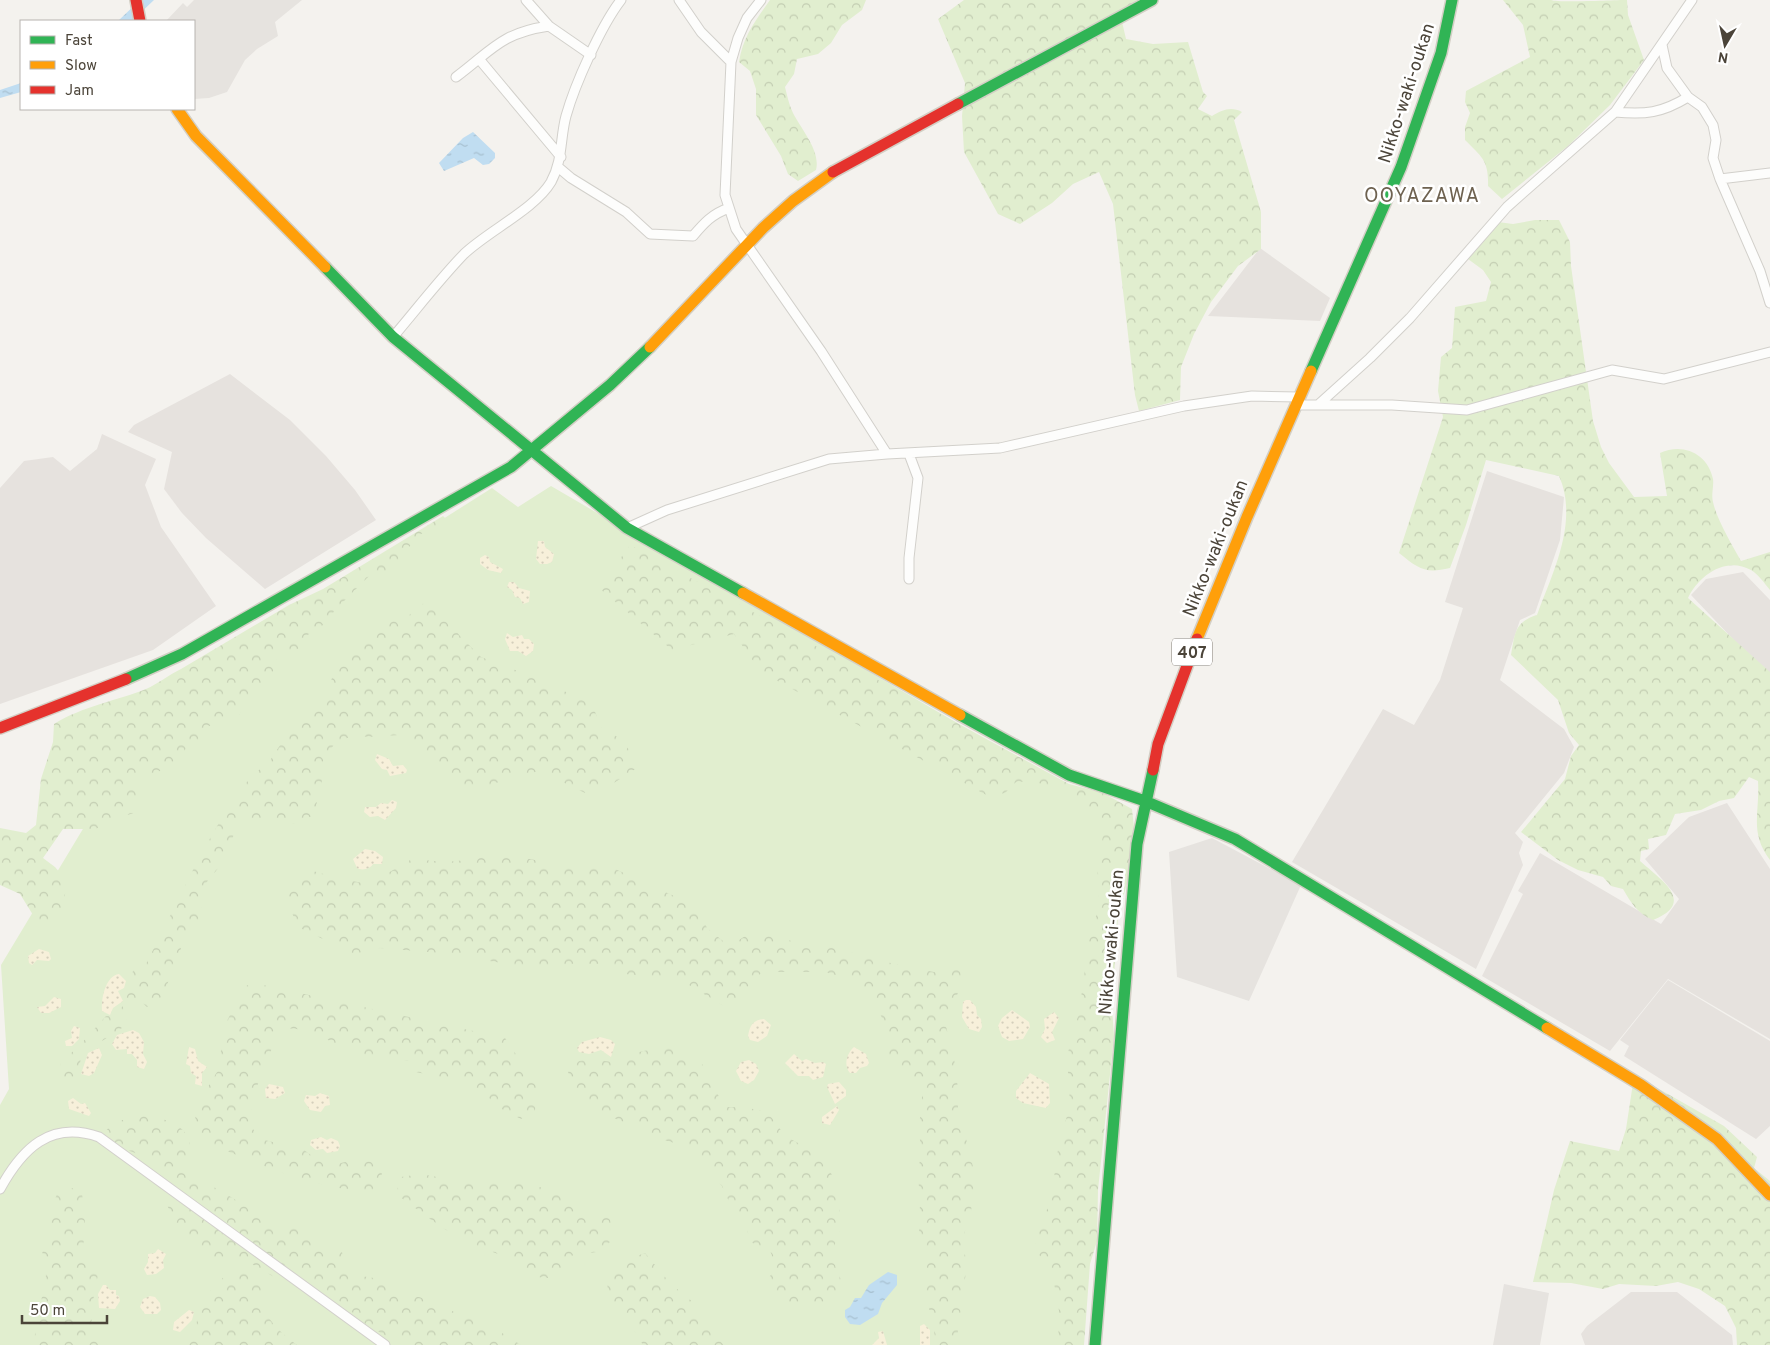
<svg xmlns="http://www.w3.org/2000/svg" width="1770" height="1345" font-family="Overpass,sans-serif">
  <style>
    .industrial { fill: #e6e2de }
    .green { fill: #e1eecf }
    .forest { fill: url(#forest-crowns) }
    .sand { fill: url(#sand-dots) }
    .parking { fill: #e6e3df }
    .water { fill: url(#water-ripples) }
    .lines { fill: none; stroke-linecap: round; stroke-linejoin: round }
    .street-casing { stroke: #d2d0cb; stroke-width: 11 }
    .fast-casing { stroke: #d3cfc5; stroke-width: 14 }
    .slow-casing { stroke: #d3cfc5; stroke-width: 14 }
    .jam-casing { stroke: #d3cfc5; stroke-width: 14 }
    .street { stroke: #fdfdfc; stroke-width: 9 }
    .fast { stroke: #30b455; stroke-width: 11 }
    .slow { stroke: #ff9f0a; stroke-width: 11 }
    .jam { stroke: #e5322d; stroke-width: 11 }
    .labels { text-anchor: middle; stroke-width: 5; stroke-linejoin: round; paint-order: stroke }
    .shield { fill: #fff; stroke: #817c74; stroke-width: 1 }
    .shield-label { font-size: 16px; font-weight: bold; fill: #4b4439 }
    .street-label { font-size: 18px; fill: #4b4439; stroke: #fff }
    .quarter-label { font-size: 20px; letter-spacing: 1px; fill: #6e6250; stroke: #fff }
  </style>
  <defs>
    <pattern id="forest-crowns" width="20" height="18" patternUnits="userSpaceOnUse" patternTransform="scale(1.25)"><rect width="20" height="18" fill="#e1eecf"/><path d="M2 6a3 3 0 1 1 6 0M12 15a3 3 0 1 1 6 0" fill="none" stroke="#c3cdb2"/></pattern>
    <pattern id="sand-dots" width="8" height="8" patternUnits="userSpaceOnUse" patternTransform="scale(1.25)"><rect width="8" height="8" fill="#f7f0da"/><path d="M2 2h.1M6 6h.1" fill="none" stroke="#d5cfbc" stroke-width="1.8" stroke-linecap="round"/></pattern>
    <pattern id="water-ripples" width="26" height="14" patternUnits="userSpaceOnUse" patternTransform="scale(1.25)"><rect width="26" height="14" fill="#c0ddf1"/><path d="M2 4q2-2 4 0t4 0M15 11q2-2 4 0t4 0" fill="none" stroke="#a6bfcf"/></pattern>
  </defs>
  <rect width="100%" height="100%" fill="#f4f2ee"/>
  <!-- industrial -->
  <path class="industrial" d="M1260,248L1330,298L1320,321L1208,316Z
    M230,374L290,420L326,456L355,490L376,520L265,589L206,538L182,513L164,489L172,452L128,432L134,425Z
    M102,434L156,459L145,485L161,527L216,606L153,650L0,704V488L24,461L53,457L70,471L97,449Z
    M1487,471L1564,497L1560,540L1535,613L1520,620L1500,680L1564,729L1574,747L1564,773L1515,833L1523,842L1519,853L1523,865L1476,969L1292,862L1383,709L1414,725L1440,680L1463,608L1445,602Z
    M1743,572L1770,600V678L1691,595L1706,579Z
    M1727,803L1770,869V1039L1668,979L1610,1051L1482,976L1523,894L1518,891L1540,853L1661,924L1679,899L1645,859L1689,817Z
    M1668,980L1770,1041V1126L1756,1139L1624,1056L1629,1046L1620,1040Z
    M1631,1292H1677L1732,1335L1733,1345H1585L1581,1334L1587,1326Z"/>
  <!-- green -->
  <path class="green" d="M551,486L1118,817L1066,1345H0V1105L9,1089L1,965L163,696L492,488L518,507Z"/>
  <!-- forest -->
  <path class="forest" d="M770,0H866L862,10L842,25L831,43L818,54L797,59L794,74L785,87C787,95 789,105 793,113C801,129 821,151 816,170L798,181L788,174L781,156L756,115V89L750,71L739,62C743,36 756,20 770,0Z
    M964,0H1137L1120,13L1126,39L1153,44L1188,42L1203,92L1207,96L1198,109L1212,116C1222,110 1231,106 1242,112L1234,120L1261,212V249L1238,266L1211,302L1194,334L1181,367L1180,400L1139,411L1135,395L1113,204L1099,172L1073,184L1052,203L1020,224L998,214L964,152L962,116L965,83L938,19Z
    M1503,0H1551C1558,3 1614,0 1627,0L1628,15L1644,60L1610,105L1568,146L1502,199L1488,186C1489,161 1482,157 1465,140V127L1470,113L1465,102L1466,91L1530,57L1523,25Z
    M1535,220H1559L1570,242L1571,266L1593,421L1601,447L1609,463L1634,497L1667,496L1660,453C1683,442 1708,454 1713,479C1714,486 1711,495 1713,502C1717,520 1732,545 1741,561L1770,552V590C1765,584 1758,574 1751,570C1726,556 1699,575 1688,598L1770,672V860C1749,832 1760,813 1758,781L1749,777L1734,798L1719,801L1701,810L1675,814L1666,835L1648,839L1649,849L1641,851L1640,861C1661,880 1697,902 1653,920C1637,913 1631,903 1623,889L1611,886L1603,877L1578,870L1558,860L1521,832L1565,779L1571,756L1579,745L1569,733L1558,700L1511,655C1515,634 1514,622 1537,615C1553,572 1579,521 1559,476L1486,460L1466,525L1450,568C1425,574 1419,569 1399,553L1443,417L1438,391L1441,357L1452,348L1455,307L1486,301L1491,282L1483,270L1468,259L1498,222L1513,224Z
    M443,516L447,520L446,530L423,533L416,537L394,569L371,574L334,611L329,621L306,636L302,647L287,654H278L273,672L253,691L239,715L220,720L204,729L199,742L187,746L178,764L139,779L137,812L108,821L96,829H63L43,858L55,867L67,881L62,913L50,924L38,923L20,894L0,885V828L26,833L36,825L41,779L53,742L54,724C83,706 116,701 146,689C158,684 168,675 181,669L289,605L323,589Z
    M630,545L1069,784L1103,793L1132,809L1134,828L1129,876L1118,916L1112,1008L1114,1036L1098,1190L1097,1241L1090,1264L1084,1345H1058L1059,1311L1051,1266L1038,1254L1034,1234L1051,1202L1057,1154L1070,1104L1067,1056L1079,1012L1090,934L1099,907L1097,878L1105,820C1076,798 1055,780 1016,782L1005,793L988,796L761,672L734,634L672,650L599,588Z
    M425,602L443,608L459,635L481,657L544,681L592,705L602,728L621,739L632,754L637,768L603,790L585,793L540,771L516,776L482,788L458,784L441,773L430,757L400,735L368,737L353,735L334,745L323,757V776L314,815L295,824L240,821L220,866L206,883L198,925L185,938L165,990L155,1007H147L137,998L129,1008L125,1026L82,1054L75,1085L67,1086L60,1076L61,1062L80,1045L106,1016H115C129,1002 129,985 134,967L146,964L201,854L223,816L251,776L269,762L296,721L320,701L340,663L352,650L390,621L408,616Z
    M494,852L550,863H602L698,907L707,928L729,946L747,935L777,934L805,948L838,947L862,957L934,972L960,969L962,986L944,1018L957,1072L958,1108L972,1161L975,1184L971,1211L962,1241L967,1264L956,1345H936L932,1316L923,1294L929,1277L919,1234L920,1203L918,1173L921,1153L919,1128L922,1097L929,1077L904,1080L887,1059L886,1027L873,998L859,982L825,972H762L727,1008L689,985L653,977L625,974L601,964H567L540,969L440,953L380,948L354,954L298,927L286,899L298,881L313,871L341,879L369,884L412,859L446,862L477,859Z
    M254,983L505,1038L537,1085L535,1111L521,1119L498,1107L482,1091L464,1082L416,1072V1061C398,1060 380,1058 362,1054C335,1048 308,1022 279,1030L254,1094L249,1124L261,1139L280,1144L300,1147L315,1158L336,1164L355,1160L375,1162L382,1174L378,1189C333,1198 238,1157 196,1137L195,1108L217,1072L226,1023L234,1007L243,1002L240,992L243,987Z
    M666,1046C712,1062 704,1066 724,1107H743L768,1112L785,1136L822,1156L833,1177L842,1224L831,1255L845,1290C832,1304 803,1309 785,1304C779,1303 773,1297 767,1294V1280L776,1268L770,1250L750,1242L746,1224L731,1206L722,1186L705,1169L693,1148L649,1136L628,1124L599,1112L570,1090L568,1070L579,1061L593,1059L612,1062L626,1055Z
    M1645,1081L1724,1126L1757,1157L1754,1168L1770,1181V1345H1737L1736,1328L1725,1306L1699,1289L1678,1282L1656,1286L1619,1284L1603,1289L1571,1283L1533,1282L1554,1190L1570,1141L1619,1151L1626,1129L1633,1083Z
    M144,1114C161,1118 190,1124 190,1147C190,1153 186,1161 185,1167L196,1180L218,1189L273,1223L292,1224L304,1229L316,1249L340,1246L349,1274L386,1280L401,1293L423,1298L437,1311H452L488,1324L521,1345H402L367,1325L324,1288L286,1284L245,1260L213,1264L203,1258L200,1242L179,1230L166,1203V1187L159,1170L143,1156L114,1145L104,1135C109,1121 130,1118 144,1114Z
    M421,1174L454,1180L477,1178L512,1184L530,1183L564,1197L579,1210L610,1216L612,1239L603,1251L569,1256L563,1271L557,1279L528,1276L498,1254L467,1242L441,1227L396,1194L401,1177Z
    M72,1188L82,1193C83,1205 85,1217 85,1229C84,1253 76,1252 99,1269L93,1301L91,1331L102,1345H33L46,1275L42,1250L49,1236L51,1208L58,1192Z
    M645,1253L670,1283L694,1303L709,1328L724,1345H643L631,1325L608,1299L607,1275L620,1262Z
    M239,1267L253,1274L265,1285L258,1299C269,1321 277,1330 297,1345H180V1341L195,1331L201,1300C216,1287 221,1275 239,1267Z"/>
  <!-- sand -->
  <path class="sand" d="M538,541H544L545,547L554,554L552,562L547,564H540L536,559Z
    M485,555L489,557L490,562L503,569L501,573L488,570L480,564V558Z
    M509,582H514L519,588L530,591L529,602L523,604L520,598L515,597L512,590L507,587Z
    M507,633L513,637L522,635L524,639H529L534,644L533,651L526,656L518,651H510L505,639Z
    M377,754L389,759L393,766L403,765L407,770L406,773L390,776L387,770L382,769L375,760Z
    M392,800L397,802L396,808L385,820L378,816L370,817L364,812L365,807H376L381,803L388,804Z
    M365,849L375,851L383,857L382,864H373C370,869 362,871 357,868L353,859Z
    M39,949L49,952L51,959L49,961L37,960L32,965L29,963L28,956Z
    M119,974L126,981L124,988L118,991L123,1001L113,1008L110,1015L102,1011C101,1000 105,976 119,974Z
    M54,997L61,999V1007L49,1013H41L37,1007L45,1006Z
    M966,1000H970L976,1007L977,1015L981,1019L982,1027L979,1032L969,1029L962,1017L963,1002Z
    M1012,1010L1029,1022L1030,1027L1023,1039L1009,1041L1002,1037L998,1026L1002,1018Z
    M1054,1012L1059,1018L1052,1032L1055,1040L1047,1043L1041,1037L1045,1029L1044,1019Z
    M764,1019L771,1025L767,1036L758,1042L750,1040L748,1036C750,1025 753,1020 764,1019Z
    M74,1026L80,1028L79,1039L72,1046H66L65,1041L72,1038L71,1031Z
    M133,1030L139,1033L144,1042L143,1054L147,1062L144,1069L137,1067V1060L132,1054H127V1049L116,1050L112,1044L117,1035Z
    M600,1037L611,1040L615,1044L611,1057L601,1050L589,1054L579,1052L577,1048L582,1042Z
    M189,1047L195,1049L198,1061L207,1067L202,1073V1086L195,1084L196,1076L191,1073L190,1066L186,1064Z
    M854,1047L866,1054L869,1063L867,1066L860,1068L856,1073H850C843,1065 847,1053 854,1047Z
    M99,1048L102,1055L94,1073L89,1076L81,1074L88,1053Z
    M794,1054L802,1061L806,1059L815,1063L823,1062L826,1064L823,1077L813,1080L809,1076H798L785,1063Z
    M749,1060L756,1064L759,1071L754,1080L748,1084L741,1081L736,1071L741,1062Z
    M1030,1073L1049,1084L1050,1103L1046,1108L1023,1103L1016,1098V1091Z
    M839,1082L846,1090V1096L835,1104L827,1087L828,1084Z
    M269,1084L283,1087L285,1093L275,1099L266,1098L265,1089Z
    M320,1093L329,1096L330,1105L325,1106L321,1112L310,1110L304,1101L306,1095L315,1096Z
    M73,1098L81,1104L85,1103L91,1113L89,1116L69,1109L68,1101Z
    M837,1106L839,1110L830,1125L822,1123V1117Z
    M321,1137L327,1140L331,1138L338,1141L340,1146L338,1151L327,1153L323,1149L316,1150L310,1145L311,1140Z
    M158,1249L166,1254L163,1260L164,1268L156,1274L147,1275L144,1269L148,1262V1254L155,1253Z
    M103,1285H106L110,1290H116V1295L119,1296L120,1301L115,1309L99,1308L98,1294Z
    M150,1296L155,1297L160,1303L161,1310L157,1314H145L140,1307L143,1299Z
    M189,1310L194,1312L192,1320L180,1332L173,1330L174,1322Z
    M924,1324L930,1330V1345H920V1326Z
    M883,1331L887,1345H872L879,1338L878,1332Z"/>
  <!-- parking -->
  <path class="parking" d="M194,0H302L275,22L278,36L257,49L245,60L227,92L209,98L194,99V21H166L183,3L187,7Z
    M1212,838L1301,885L1249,1001L1177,977L1169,852Z
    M1504,1284L1549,1293L1540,1345H1493Z"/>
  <!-- water -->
  <path class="water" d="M140,0H154L132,21H118Z
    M21,83V92L0,98V90Z
    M473,132L495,153V158L489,164L483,165L474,158L444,171L439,163L463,138Z
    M888,1272L897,1275V1285L882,1303L878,1314L860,1325L850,1324L845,1317V1310L850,1307L855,1298H861L869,1285Z"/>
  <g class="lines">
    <defs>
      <path id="street" d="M526,0L549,26L591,55
        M679,0L701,32L731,62
        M761,0L747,18L738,38L731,62L725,195L736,229L821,351L887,454
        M1662,45L1667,68L1688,97L1702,107L1713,125L1716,140L1713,158L1720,179L1760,271L1770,303
        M479,59L561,157
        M456,77C492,50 501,33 549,26
        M1615,112C1645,115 1662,113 1688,97
        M558,167L571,178L626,212L650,234L693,236C704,223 712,214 729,208
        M1720,179L1770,173
        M393,337C416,310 439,280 464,254C488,231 535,209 551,182C563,160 560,138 566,116C575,84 601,26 621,0
        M1319,404L1370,358L1410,318L1507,207L1615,112L1692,0
        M1295,405H1392L1467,410L1612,370L1664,379L1770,352
        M909,454L918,478L909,558V579
        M627,528L667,510L829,459L887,454L1000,448L1184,406L1252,396L1299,397
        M0,1189C22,1149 50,1120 99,1137L385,1345"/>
      <path id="fast" d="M958,104L1152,0
        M325,267L393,337L627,528L743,593
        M1311,371L1401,167L1441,53L1452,0
        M126,679L182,654L511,467L610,385L650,347
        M960,715L1069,775L1145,801L1235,839L1547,1028
        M1095,1345L1137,844L1153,770"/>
      <path id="slow" d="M177,109L196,136L325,267
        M650,347L763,228L793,201L833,172
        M743,593L960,715
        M1197,639L1247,517L1311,371
        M1547,1028L1641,1085L1717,1139L1770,1195"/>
      <path id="jam" d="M136,0L140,21
        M833,172L958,104
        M0,728L126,679
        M1153,770L1158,744L1197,639"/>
    </defs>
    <!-- street casing -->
    <use href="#street" class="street-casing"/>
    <!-- fast casing -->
    <use href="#fast" class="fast-casing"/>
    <!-- slow casing -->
    <use href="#slow" class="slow-casing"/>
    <!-- jam casing -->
    <use href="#jam" class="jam-casing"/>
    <!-- street -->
    <use href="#street" class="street"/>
    <!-- fast -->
    <use href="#fast" class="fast"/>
    <!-- slow -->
    <use href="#slow" class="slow"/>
    <!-- jam -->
    <use href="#jam" class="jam"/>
  </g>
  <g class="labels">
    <!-- shield labels -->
    <rect class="shield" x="1172" y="638.5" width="40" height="27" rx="4"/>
    <g class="shield-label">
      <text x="1192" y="658">407</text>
    </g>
    <!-- street labels -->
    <g class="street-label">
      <text transform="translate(1406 93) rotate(-72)" y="6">Nikko-waki-oukan</text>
      <text transform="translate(1215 548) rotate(-68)" y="6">Nikko-waki-oukan</text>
      <text transform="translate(1111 942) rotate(-85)" y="6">Nikko-waki-oukan</text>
    </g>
    <!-- quarter labels -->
    <g class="quarter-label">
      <text x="1422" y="202">OOYAZAWA</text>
    </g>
  </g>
  <!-- legend -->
  <rect x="20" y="20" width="175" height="90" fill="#ffffff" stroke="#b7b4b0"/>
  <rect x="30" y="36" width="25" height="8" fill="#30b455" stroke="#b7b4b0"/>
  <text x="65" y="45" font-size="15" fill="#4b4439">Fast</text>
  <rect x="30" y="61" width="25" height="8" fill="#ff9f0a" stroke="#b7b4b0"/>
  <text x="65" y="70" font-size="15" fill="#4b4439">Slow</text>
  <rect x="30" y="86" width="25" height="8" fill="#e5322d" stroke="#b7b4b0"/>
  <text x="65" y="95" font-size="15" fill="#4b4439">Jam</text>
  <!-- north arrow -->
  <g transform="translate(1725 45) rotate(189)" stroke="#ffffff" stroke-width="4" paint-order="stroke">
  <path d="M0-4L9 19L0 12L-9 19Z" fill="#4b4439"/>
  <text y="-8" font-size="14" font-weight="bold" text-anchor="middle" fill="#4b4439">N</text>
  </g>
  <!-- scale -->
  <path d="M22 1315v8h85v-8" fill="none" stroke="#4b4439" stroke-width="2.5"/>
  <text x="30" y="1315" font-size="15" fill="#4b4439" stroke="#ffffff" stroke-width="4" paint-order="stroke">50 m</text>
</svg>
